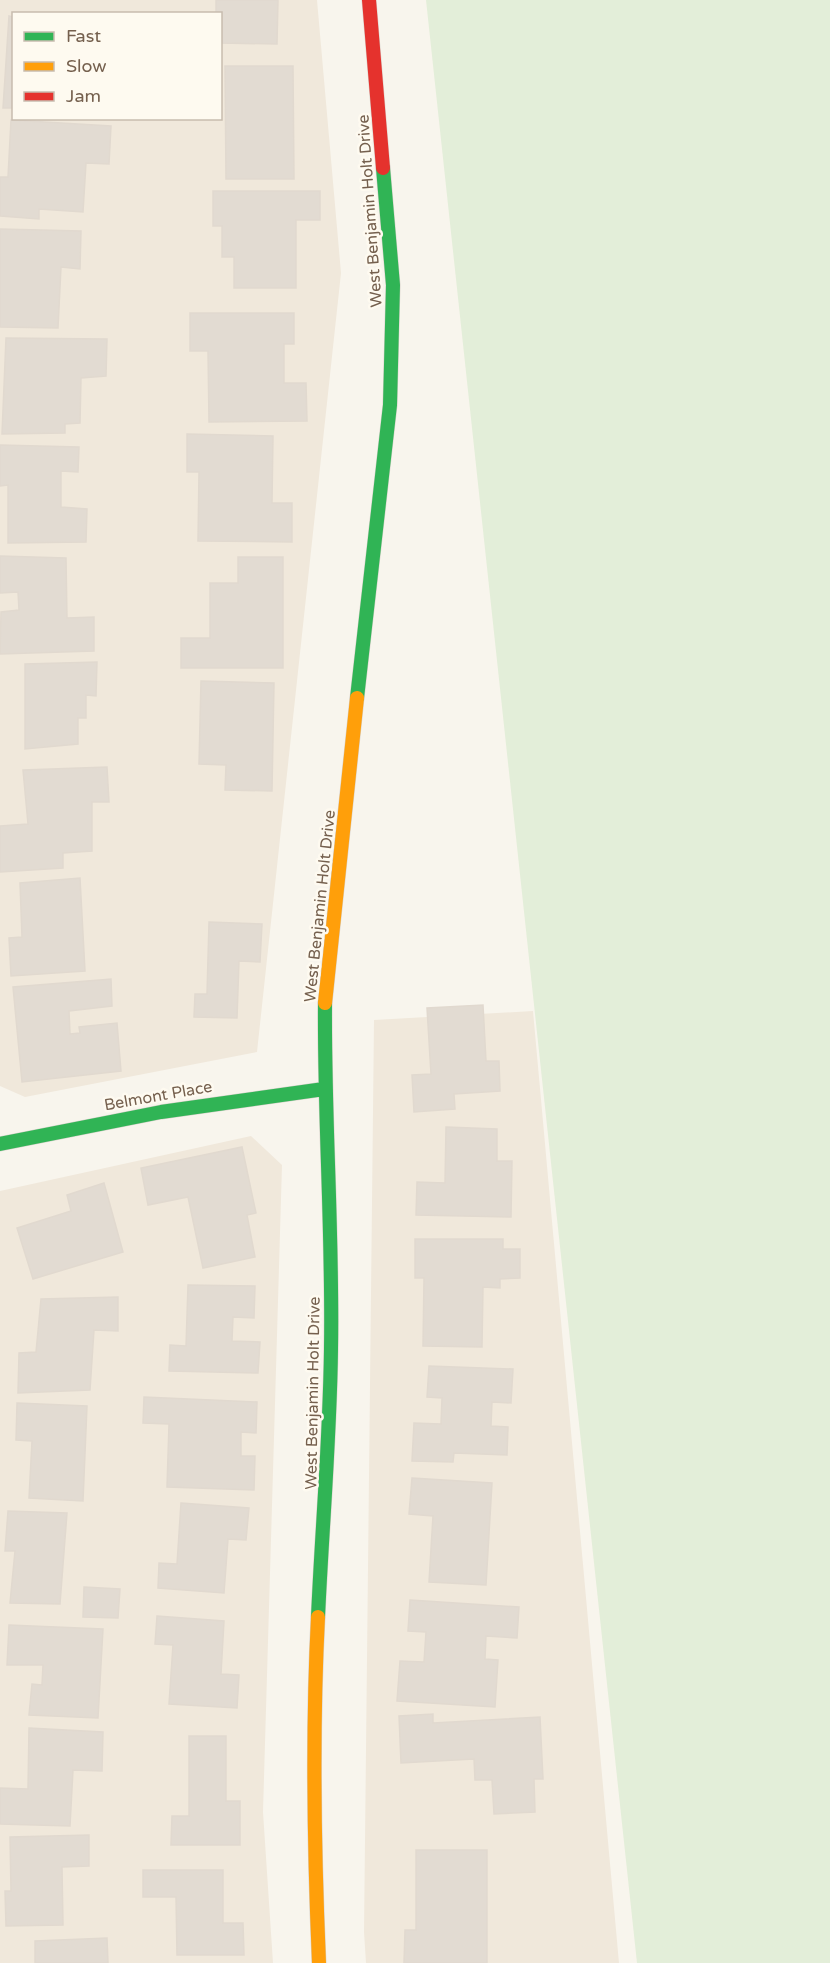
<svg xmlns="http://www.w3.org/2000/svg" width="830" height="1963" font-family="'Varela Round',sans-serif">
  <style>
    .residential { fill: #f0e8db; fill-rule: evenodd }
    .green { fill: #e3eed9 }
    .building { fill: #e2dbd2; stroke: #e1d9cf; stroke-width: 1.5 }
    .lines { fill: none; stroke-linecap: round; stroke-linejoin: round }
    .fast-casing { stroke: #d8d2cb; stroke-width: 15 }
    .slow-casing { stroke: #d8d2cb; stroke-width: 15 }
    .jam-casing { stroke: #d8d2cb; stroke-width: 15 }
    .fast { stroke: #30b455; stroke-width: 14 }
    .slow { stroke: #ff9f0a; stroke-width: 14 }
    .jam { stroke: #e5322d; stroke-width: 14 }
    .labels { text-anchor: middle; stroke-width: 5; stroke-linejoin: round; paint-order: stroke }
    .street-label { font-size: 16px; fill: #75604e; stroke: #fefaf0 }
  </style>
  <rect width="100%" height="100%" fill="#f8f5ed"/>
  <!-- residential -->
  <path class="residential" d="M0,0H317L341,273L257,1052L25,1097L0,1086ZM14,14H220V118H14Z
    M533,1011L619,1963H366L364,1932L374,1020Z
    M251,1136L282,1165L263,1812L273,1963H0V1191Z"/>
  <!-- green -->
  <path class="green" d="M426,0H830V1963H637Z"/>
  <!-- building -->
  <path class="building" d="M216,0H278L277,44L220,43V14H216Z
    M9,16L14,17V108H3Z
    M225,66H293L294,179H226Z
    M11,120L111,126L109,164L86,163L83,212L39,209V219L0,216V177H8Z
    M213,191H320V220H296V288H234V257H222V226H213Z
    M0,229L81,231L80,269L61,267L58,328L0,327Z
    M190,313H294V344H284V383H306L307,421L209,422L208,351H190Z
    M6,338L107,339L106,376L81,378L80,423L65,424V433L2,434Z
    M187,434L273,436L272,503H292V542L198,541L199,472H187Z
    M0,445L79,447L78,472L61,471V507L87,509L86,542L8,543V485L0,486Z
    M0,556L66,558L67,618L94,617V651L0,654L1,612L19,610L18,592L0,593Z
    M238,557H283V668H181V638H210V583H238Z
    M97,662L96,696L86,695V718H78V744L25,749V664Z
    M201,681L274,683L272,791L225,790L226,765L199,764Z
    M107,767L109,802H92V851L63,853V868L0,872V826L28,824L23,770Z
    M80,878L85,971L11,976L9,938L22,937L20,883Z
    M209,922L262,924L260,962L239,961L237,1018L194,1017L195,994H207Z
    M111,979L112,1006L69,1011L70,1034L80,1033L79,1027L117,1023L121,1071L22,1082L13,987Z
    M483,1005L486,1061H499L500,1091L454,1094L455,1109L414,1112L412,1075L431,1074L427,1008Z
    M446,1127L497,1129V1161H512L511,1217L416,1215L417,1182L445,1183Z
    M242,1147L256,1213L247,1215L255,1257L203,1268L188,1197L148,1205L141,1168Z
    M104,1183L123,1252L33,1279L17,1228L71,1211L67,1195Z
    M415,1239H503V1249H520V1278L500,1279V1288L483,1287L482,1347L423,1346L424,1278H415Z
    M188,1285L255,1286L254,1318L233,1317L232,1341L260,1342L258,1373L169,1371L170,1345L186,1346Z
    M118,1297V1331L94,1330L90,1390L18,1393L19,1353L36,1352L41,1299Z
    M429,1366L513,1369L511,1403L492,1402L491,1426L508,1427L507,1455L454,1453L453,1462L412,1461L414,1423L441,1424L442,1398L427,1397Z
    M144,1397L257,1402L256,1433L241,1432V1456H255L254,1490L167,1487L169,1424L143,1423Z
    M17,1403L87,1406L83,1501L29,1498L32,1441L16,1440Z
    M412,1478L492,1483L486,1585L429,1582L433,1516L409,1514Z
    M181,1503L249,1508L246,1540L228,1539L224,1593L158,1588L159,1563L177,1564Z
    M8,1511L67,1513L60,1604L10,1603L15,1551H5Z
    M84,1587L120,1589L118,1618L83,1617Z
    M410,1600L519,1607L517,1638L486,1636L485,1659L498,1660L495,1707L397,1701L400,1661L424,1662L426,1632L408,1631Z
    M157,1616L224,1621L221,1674L239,1675L237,1708L169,1704L173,1645L155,1644Z
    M9,1625L103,1629L98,1718L29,1715L32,1684L42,1685L43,1665H7Z
    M433,1714V1723L540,1717L543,1779H534L535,1812L494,1814L492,1780H475L474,1759L401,1763L399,1716Z
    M29,1728L103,1732L102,1771L73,1770L70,1826L0,1824V1788L28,1789Z
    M189,1736H226V1801H240V1845H171L172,1816H189Z
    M89,1835V1866L62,1867L63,1925L6,1926L5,1891H11L10,1837Z
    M416,1850H487V1963H404L405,1930H416Z
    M143,1870H223V1923H243L244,1955H177L176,1897H143Z
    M107,1938L108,1963H35V1941Z"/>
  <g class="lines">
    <defs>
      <path id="fast" d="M357,698L390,405L393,285L383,168
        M0,1144L161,1112L324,1089
        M318,1617C322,1528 330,1438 331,1349C333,1233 324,1119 325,1003"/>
      <path id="slow" d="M325,1003L357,698
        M318,1617C312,1732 314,1848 319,1963"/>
      <path id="jam" d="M369,0L383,168"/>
    </defs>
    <!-- fast casing -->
    <use href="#fast" class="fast-casing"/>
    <!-- slow casing -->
    <use href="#slow" class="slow-casing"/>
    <!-- jam casing -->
    <use href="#jam" class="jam-casing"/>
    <!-- fast -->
    <use href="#fast" class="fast"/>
    <!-- slow -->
    <use href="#slow" class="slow"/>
    <!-- jam -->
    <use href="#jam" class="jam"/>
  </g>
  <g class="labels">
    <!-- street labels -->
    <g class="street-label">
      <text transform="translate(369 211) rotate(-94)" y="6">West Benjamin Holt Drive</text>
      <text transform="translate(319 906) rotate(-84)" y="6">West Benjamin Holt Drive</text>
      <text transform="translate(158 1095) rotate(-10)" y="6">Belmont Place</text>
      <text transform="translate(312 1393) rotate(-89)" y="6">West Benjamin Holt Drive</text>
    </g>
  </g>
  <!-- legend -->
  <rect x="12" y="12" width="210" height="108" fill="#fefaf0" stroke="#c7bcaf" stroke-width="1.5"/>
  <rect x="24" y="32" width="30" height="9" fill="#30b455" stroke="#c7bcaf" stroke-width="1.5"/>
  <text x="66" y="42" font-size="18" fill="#75604e">Fast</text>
  <rect x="24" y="62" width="30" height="9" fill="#ff9f0a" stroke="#c7bcaf" stroke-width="1.5"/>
  <text x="66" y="72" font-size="18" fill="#75604e">Slow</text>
  <rect x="24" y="92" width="30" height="9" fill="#e5322d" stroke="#c7bcaf" stroke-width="1.5"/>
  <text x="66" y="102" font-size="18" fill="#75604e">Jam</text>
</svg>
